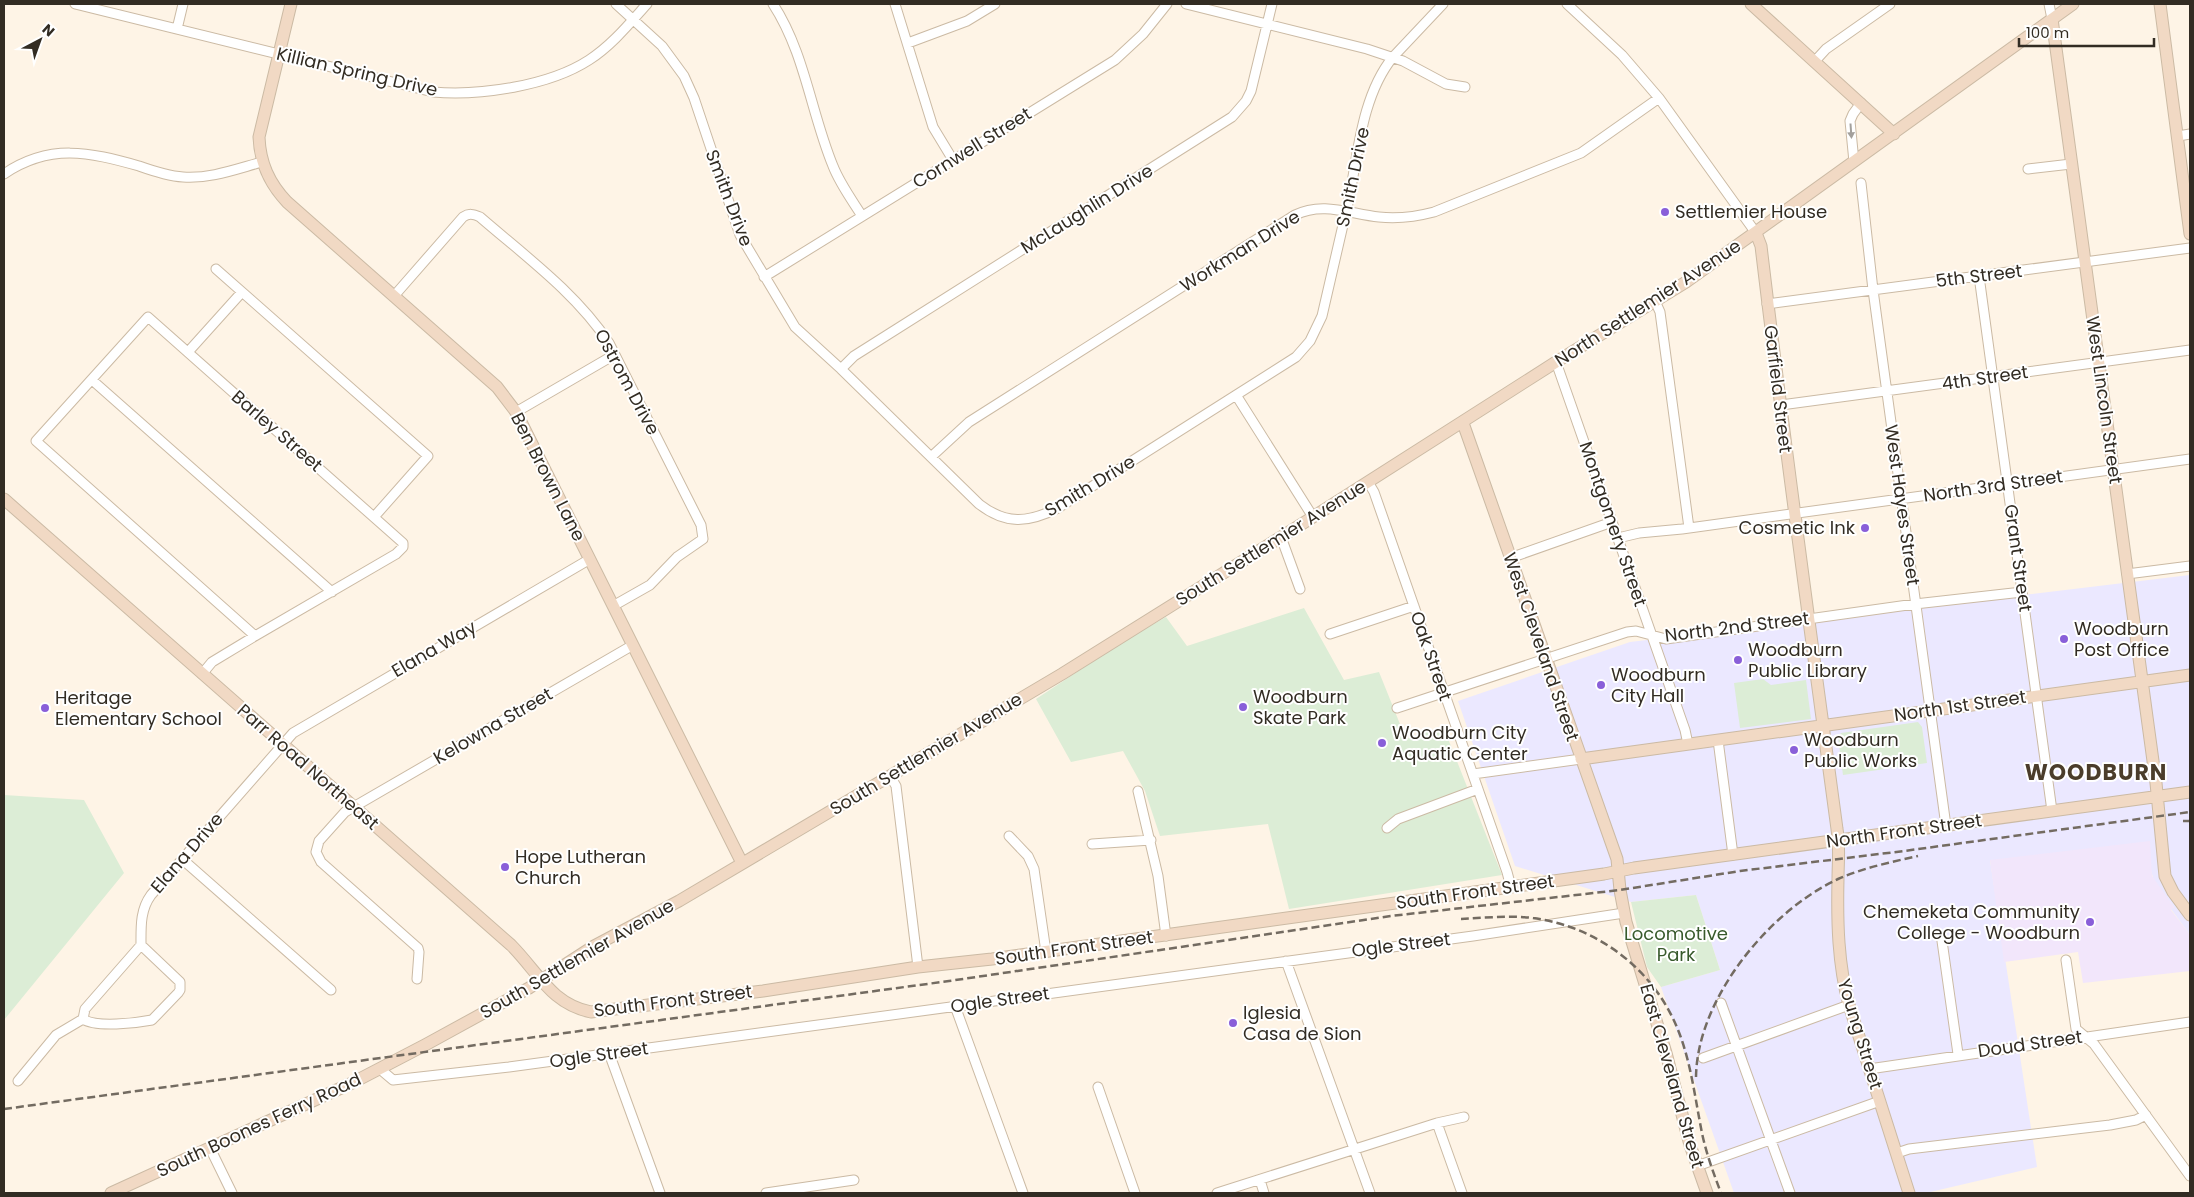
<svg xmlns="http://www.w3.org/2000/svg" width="2194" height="1197" font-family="Poppins,sans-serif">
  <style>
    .commercial { fill: #ebe8ff }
    .education { fill: #f2e6fb }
    .green { fill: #dcedd6 }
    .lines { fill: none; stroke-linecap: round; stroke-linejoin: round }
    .street-casing { stroke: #cbbaa4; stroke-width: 11 }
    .secondary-casing { stroke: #cbbaa4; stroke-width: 13 }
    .street { stroke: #fff; stroke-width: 9 }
    .secondary { stroke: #f1d9c4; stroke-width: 11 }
    .rail { stroke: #736b61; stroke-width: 2.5; stroke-dasharray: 8 4; stroke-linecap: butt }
    .oneway { fill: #a3a09c }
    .poi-dot { fill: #895fd9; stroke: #fff; stroke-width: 2 }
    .labels { text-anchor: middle; stroke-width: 4; stroke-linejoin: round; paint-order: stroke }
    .street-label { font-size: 18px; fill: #322c23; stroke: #fff }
    .poi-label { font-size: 18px; fill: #322c23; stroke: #fff; text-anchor: start }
    .park-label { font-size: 18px; fill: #385a2c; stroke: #fff }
    .district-label { font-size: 22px; font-weight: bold; letter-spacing: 1px; fill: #4b3d2b; stroke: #fff }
  </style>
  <rect width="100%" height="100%" fill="#fef4e6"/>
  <!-- commercial -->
  <path class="commercial" d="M2190,575V935L2171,909L2174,907L2154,881L2151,871L1990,860L2037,1167L1926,1193H1734L1661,987L1720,970L1696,895L1631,902L1515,866L1458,701L1630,642Z"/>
  <!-- education -->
  <path class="education" d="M2150,841L2152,876L2174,907L2171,910L2190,935V971L2083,983L2078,952L2004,962L1990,860Z"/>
  <!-- green -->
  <path class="green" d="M1304,608L1344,680L1379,672L1406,739L1443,726L1502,875L1289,909L1268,824L1160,836L1145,791L1123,751L1071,762L1036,699L1124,641L1166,617L1187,646Z
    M1763,679L1771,685L1806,680L1811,719L1740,728L1734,683Z
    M1918,722L1922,727L1927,763L1843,775L1838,737L1841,733Z
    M4,795L84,800L124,873L4,1020Z
    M1696,895L1720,970L1661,987L1647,967L1631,902Z"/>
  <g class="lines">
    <defs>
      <path id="street" d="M75,4L433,92C480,96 549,86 589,60C612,45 629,24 647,4
        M616,4L662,46L684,76L694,98L740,235L795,327L841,369L979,504C1006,525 1028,523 1058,508L1296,357L1310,341L1322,316C1331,277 1340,238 1349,199C1358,153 1362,95 1393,57L1443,4
        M773,4C805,53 811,113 833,166C840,184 852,200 862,216
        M895,4L933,127L953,160
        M1186,4L1367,49L1403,61L1446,84L1465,87
        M1567,4L1622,55L1659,98L1756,233
        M2049,4L2052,19
        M177,29L183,4
        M908,43L967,21L995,4
        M1815,61L1826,49L1890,4
        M2178,136L2190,134
        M1854,162L1850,121L1853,114L1861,103
        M2028,169L2071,164
        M4,174C50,143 89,152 139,166C153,171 168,176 183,177C210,179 236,169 262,162
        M1861,183L1873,290L1946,826
        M216,269L428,456L374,517
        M1979,276L2052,811
        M764,277L1115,60L1143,34L1167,4
        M394,296L463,217C469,213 473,214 480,217C525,256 576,293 609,343L701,525L703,539L677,557L650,585L613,606
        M1655,301L1660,312L1689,528
        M1767,304L2190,248
        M188,352L242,292
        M1556,362L1685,730L1688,744
        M841,369L854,356L1232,117L1246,101L1251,91L1272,4
        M92,380L332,592
        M1236,395L1313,517
        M1781,405L2190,350
        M516,412L614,355
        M931,457L969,422L1295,215C1323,201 1350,214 1379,217C1398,219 1415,217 1434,212L1581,153L1659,98
        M1368,482L1374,492L1507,872L1511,887
        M1281,537L1300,589
        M1618,538L1639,533L1682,529L2190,459
        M1510,558L1612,522
        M2127,574L2190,566
        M1330,634L1414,606
        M202,674L212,662L255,636L396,554L403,547V543L148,317L36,441L255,636
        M1397,708L1627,632L1636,631L1666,639L1915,604L2022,592
        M1718,740L1733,855
        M1473,774L1581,759
        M890,776L896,786L918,967
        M1138,791L1158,876L1166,936
        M1387,828L1398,819L1478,789
        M1009,836L1028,856L1034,869L1046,952
        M1092,844L1151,840
        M182,859L331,990
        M1942,941L1958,1054
        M2066,960L2076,1029L2094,1044L2190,1176
        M1286,961L1370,1193
        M417,979L419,952L418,948L321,862L316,852L319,841L345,812L633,645
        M1721,1003L1790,1193
        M955,1006L1023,1193
        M83,1019C96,1028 136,1023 152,1020L178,993L180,990V982L141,945
        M609,1053L660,1193
        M1703,1058L1849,1005
        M380,1069L393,1080L509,1067L1473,936L1624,913
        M1869,1069L2190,1022
        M18,1081L56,1035L83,1019L85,1009L141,945C141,927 140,910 151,895L293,733L590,559
        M1098,1087L1135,1193
        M1437,1123L1462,1193
        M210,1148L232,1193
        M1897,1153L1909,1149L2110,1125L2136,1120L2146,1115
        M1697,1166L1880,1101
        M1260,1180L1264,1193
        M766,1193L854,1180
        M1217,1193L1437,1123L1464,1117"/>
      <path id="secondary" d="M291,4L259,137C260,163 269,183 287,202L497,387L516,412L742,863
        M1751,4L1894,134
        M2160,4L2190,234
        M2052,19L2156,783L2165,876L2173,892L2190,915
        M1756,233L1761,246C1784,441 1811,635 1837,829C1840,846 1838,863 1838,879C1837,922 1838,964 1849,1005L1909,1193
        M1463,423L1617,859L1620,890L1626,922L1666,1053L1690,1145L1707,1193
        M4,499L511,945C538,972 551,1004 591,1012L763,991L918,967L992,959L1604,874L1634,868L2190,792
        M1581,759L2190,675
        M111,1193L352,1083L425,1045L529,988L594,946L679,901L1062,674L1313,517L1556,362L1686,282L2073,4"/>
    </defs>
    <!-- street casing -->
    <use href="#street" class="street-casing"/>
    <!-- secondary casing -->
    <use href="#secondary" class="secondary-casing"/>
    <!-- street -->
    <use href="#street" class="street"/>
    <!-- secondary -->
    <use href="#secondary" class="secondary"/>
    <!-- rail -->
    <path class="rail" d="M2183,821H2190
      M1461,919C1484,918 1509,915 1533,918C1600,927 1657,972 1680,1035C1691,1065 1695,1097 1701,1128C1705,1150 1713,1172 1721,1193
      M1696,1077C1697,999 1769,911 1838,879C1863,868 1891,862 1918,856
      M4,1109L949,981L1391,916L1620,890L1740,871L1904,851L2190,812"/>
  </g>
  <!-- one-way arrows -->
  <defs><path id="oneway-solid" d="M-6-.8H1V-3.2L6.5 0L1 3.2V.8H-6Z" transform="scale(1.25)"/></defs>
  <use class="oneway" href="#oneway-solid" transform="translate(1851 131) rotate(86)"/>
  <!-- markers -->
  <g class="poi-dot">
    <circle cx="1665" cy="212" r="5"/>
    <circle cx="1865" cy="528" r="5"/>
    <circle cx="2064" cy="639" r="5"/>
    <circle cx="1738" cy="660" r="5"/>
    <circle cx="1601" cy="685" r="5"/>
    <circle cx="1243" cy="707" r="5"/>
    <circle cx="45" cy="708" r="5"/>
    <circle cx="1382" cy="743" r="5"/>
    <circle cx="1794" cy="750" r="5"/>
    <circle cx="505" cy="867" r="5"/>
    <circle cx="2090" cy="922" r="5"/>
    <circle cx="1233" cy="1023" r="5"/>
  </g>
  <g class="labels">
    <!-- street labels -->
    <g class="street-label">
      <text transform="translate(357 72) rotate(13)" y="6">Killian Spring Drive</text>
      <text transform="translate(972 148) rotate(-32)" y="6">Cornwell Street</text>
      <text transform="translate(1353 177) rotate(-78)" y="6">Smith Drive</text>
      <text transform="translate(729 198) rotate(69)" y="6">Smith Drive</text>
      <text transform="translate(1087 209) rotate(-32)" y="6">McLaughlin Drive</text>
      <text transform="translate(1240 251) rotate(-32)" y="6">Workman Drive</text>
      <text transform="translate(1979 276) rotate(-7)" y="6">5th Street</text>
      <text transform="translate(1648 303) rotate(-33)" y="6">North Settlemier Avenue</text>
      <text transform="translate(1985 378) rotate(-8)" y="6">4th Street</text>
      <text transform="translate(627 382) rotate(62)" y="6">Ostrom Drive</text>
      <text transform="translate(1778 389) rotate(83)" y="6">Garfield Street</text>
      <text transform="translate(2104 400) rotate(82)" y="6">West Lincoln Street</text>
      <text transform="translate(277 431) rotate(41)" y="6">Barley Street</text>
      <text transform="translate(548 477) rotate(63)" y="6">Ben Brown Lane</text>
      <text transform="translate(1090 486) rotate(-31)" y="6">Smith Drive</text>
      <text transform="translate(1993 486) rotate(-8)" y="6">North 3rd Street</text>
      <text transform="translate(1902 505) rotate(82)" y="6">West Hayes Street</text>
      <text transform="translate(1613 524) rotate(71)" y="6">Montgomery Street</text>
      <text transform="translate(1271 543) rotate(-32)" y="6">South Settlemier Avenue</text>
      <text transform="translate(2018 558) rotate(82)" y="6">Grant Street</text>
      <text transform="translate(1737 627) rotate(-7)" y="6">North 2nd Street</text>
      <text transform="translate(1541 647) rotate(71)" y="6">West Cleveland Street</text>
      <text transform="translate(434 649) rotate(-30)" y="6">Elana Way</text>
      <text transform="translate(1431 656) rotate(71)" y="6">Oak Street</text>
      <text transform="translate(1960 706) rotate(-8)" y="6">North 1st Street</text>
      <text transform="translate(493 726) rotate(-30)" y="6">Kelowna Street</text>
      <text transform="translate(926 754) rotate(-31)" y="6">South Settlemier Avenue</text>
      <text transform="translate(308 767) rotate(41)" y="6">Parr Road Northeast</text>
      <text transform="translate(1904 831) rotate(-8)" y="6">North Front Street</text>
      <text transform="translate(187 853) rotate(-49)" y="6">Elana Drive</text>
      <text transform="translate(1475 892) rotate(-8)" y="6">South Front Street</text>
      <text transform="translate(1401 945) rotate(-7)" y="6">Ogle Street</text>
      <text transform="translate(1074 948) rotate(-8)" y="6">South Front Street</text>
      <text transform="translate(577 959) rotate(-30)" y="6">South Settlemier Avenue</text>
      <text transform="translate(1000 1000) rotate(-8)" y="6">Ogle Street</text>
      <text transform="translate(673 1001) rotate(-7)" y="6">South Front Street</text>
      <text transform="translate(1860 1034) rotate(73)" y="6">Young Street</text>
      <text transform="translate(2030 1044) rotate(-8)" y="6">Doud Street</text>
      <text transform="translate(599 1055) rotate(-8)" y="6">Ogle Street</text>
      <text transform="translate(1672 1076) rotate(74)" y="6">East Cleveland Street</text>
      <text transform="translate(259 1125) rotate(-25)" y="6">South Boones Ferry Road</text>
    </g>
    <!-- poi labels -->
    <g class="poi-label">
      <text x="1675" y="218">Settlemier House</text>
      <text x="1855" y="534" text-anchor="end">Cosmetic Ink</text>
      <text x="2074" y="635">Woodburn<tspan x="2074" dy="21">Post Office</tspan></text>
      <text x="1748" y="656">Woodburn<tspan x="1748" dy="21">Public Library</tspan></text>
      <text x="1611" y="681">Woodburn<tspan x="1611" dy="21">City Hall</tspan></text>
      <text x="1253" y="703">Woodburn<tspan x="1253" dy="21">Skate Park</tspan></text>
      <text x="55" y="704">Heritage<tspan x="55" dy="21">Elementary School</tspan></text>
      <text x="1392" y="739">Woodburn City<tspan x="1392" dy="21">Aquatic Center</tspan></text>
      <text x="1804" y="746">Woodburn<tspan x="1804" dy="21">Public Works</tspan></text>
      <text x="515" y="863">Hope Lutheran<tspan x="515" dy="21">Church</tspan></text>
      <text x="2080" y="918" text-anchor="end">Chemeketa Community<tspan x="2080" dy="21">College - Woodburn</tspan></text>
      <text x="1243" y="1019">Iglesia<tspan x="1243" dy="21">Casa de Sion</tspan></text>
    </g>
    <!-- park labels -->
    <g class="park-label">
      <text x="1676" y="940">Locomotive<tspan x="1676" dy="21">Park</tspan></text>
    </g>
    <!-- district labels -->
    <g class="district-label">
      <text x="2096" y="780">WOODBURN</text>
    </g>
  </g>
  <!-- border -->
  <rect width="2194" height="1197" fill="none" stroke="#322c23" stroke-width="10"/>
  <!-- north arrow -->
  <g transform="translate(40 40) rotate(41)" stroke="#ffffff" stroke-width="4" paint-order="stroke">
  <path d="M0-4L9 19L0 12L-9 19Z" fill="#322c23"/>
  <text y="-8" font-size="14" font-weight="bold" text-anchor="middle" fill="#322c23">N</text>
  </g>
  <!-- scale -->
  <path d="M2019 38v8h135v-8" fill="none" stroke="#322c23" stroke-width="2.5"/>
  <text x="2026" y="38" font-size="15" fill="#322c23" stroke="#ffffff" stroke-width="4" paint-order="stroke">100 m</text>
</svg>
